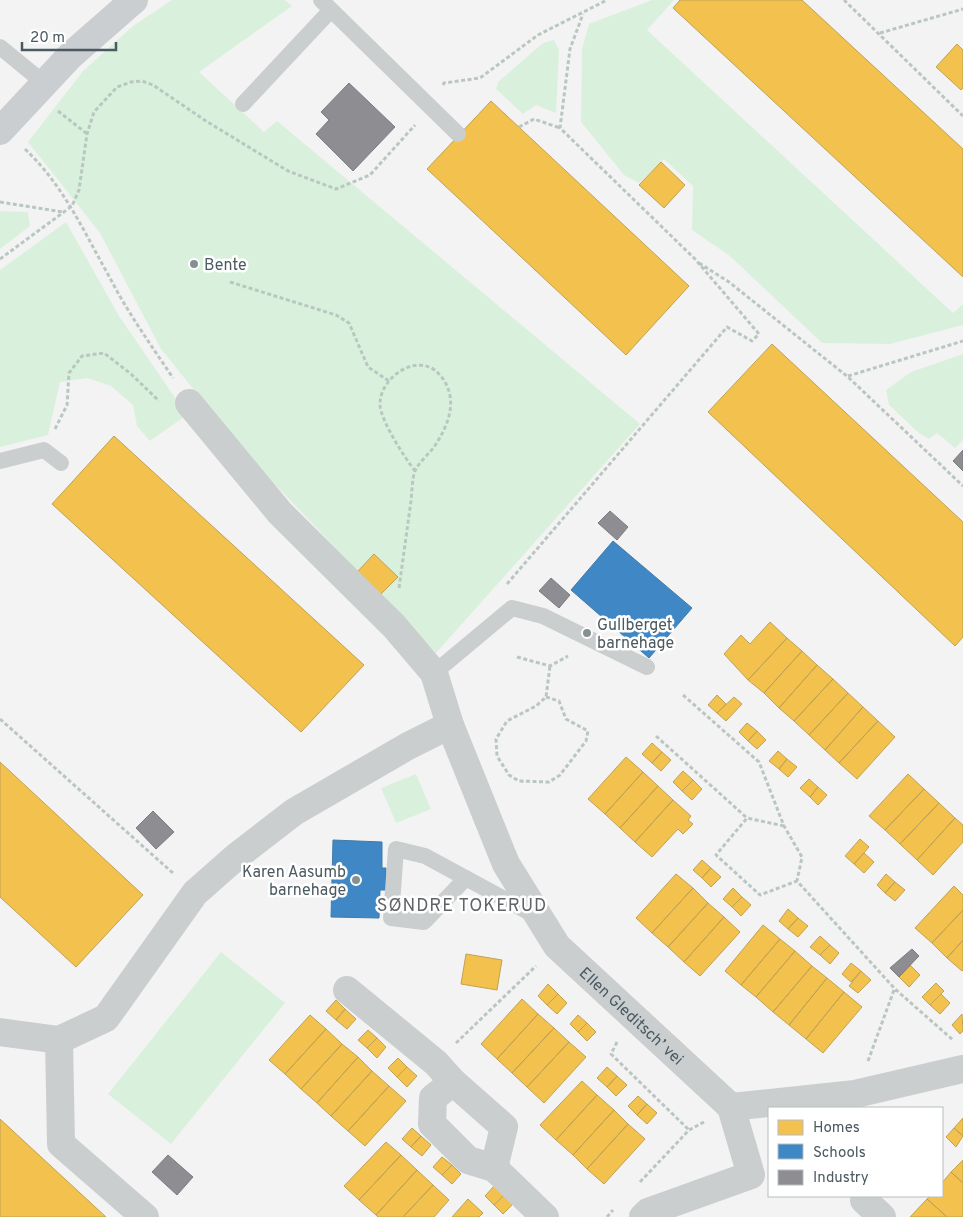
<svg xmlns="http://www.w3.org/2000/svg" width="963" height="1217" font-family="Overpass,sans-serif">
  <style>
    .green { fill: #d9f1dc }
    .homes { fill: #f2c14e; stroke: #c0a253 }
    .schools { fill: #3f88c5; stroke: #427aa7 }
    .industry { fill: #8d8d92; stroke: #797e83 }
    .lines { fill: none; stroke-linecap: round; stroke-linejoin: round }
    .path { stroke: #bac7c0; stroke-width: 3; stroke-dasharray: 4 2.5; stroke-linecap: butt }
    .lane { stroke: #cacecf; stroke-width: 16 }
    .street { stroke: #cacecf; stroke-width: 28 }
    .secondary { stroke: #cbced0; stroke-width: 28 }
    .poi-dot { fill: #859093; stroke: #fff; stroke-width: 2 }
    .labels { text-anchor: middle; stroke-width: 5; stroke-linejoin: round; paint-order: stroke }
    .poi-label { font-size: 16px; fill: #4a5a60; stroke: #fff; text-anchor: start }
    .street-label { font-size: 16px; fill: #4a5a60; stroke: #fff }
    .neighbourhood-label { font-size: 18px; letter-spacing: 1px; fill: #5f6467; stroke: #fff }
  </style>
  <rect width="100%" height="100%" fill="#f3f3f3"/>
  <!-- green -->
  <path class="green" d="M172,0H285L292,6L199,72L264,132L277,121L640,424L436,653L243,451L161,349L100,233L28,142L83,71L133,26Z
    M652,0H674L647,30L953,313L963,304V325L890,344L822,343L730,256L692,230L693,186L664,159L639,183L624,175L581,122L582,49L589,24Z
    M554,40L559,50L556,113L536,105L523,114L496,89L498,82L543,43Z
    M0,211L28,212L30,226L0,249Z
    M66,222L119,316L187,415L150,441L137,426L133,405L111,386L87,378L60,382L48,435L0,447V270Z
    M963,354V440L955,448L937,433L929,439L920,434L889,405L886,390L911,372Z
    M416,774L431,809L396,823L381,788Z
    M221,952L285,1003L171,1144L108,1094Z"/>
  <!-- homes -->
  <path class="homes" d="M680,0H802L963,149V277L673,8Z
    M957,44L963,50V88L961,90L936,67Z
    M491,101L689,286L626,355L427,169Z
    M661,162L685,185L664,208L639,185Z
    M772,344L963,522V637L955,646L708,412Z
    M114,436L364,665L301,732L52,504Z
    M374,554L398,577L381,594L358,571Z
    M770,622L787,638L748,680L724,654L741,635L750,644Z
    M787,638L802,651L764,693L748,680Z
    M802,651L817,665L779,708L764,693Z
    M817,665L833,679L794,721L779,708Z
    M833,679L848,693L809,735L794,721Z
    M848,693L863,707L825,750L809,735Z
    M717,695L726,704L717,713L708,705Z
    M734,697L742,704L726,721L717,713Z
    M863,707L878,721L839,763L825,750Z
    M878,721L895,737L857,779L839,763Z
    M747,723L757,731L748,741L739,732Z
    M757,731L766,740L757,749L748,741Z
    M652,743L662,752L652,763L642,754Z
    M778,751L787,759L779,769L769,761Z
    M662,752L671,760L661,771L652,763Z
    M626,757L643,772L605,814L588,799Z
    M787,759L797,767L788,777L779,769Z
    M0,762L143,895L76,967L0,897Z
    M683,771L693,780L682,791L673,782Z
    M643,772L658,786L620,828L605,814Z
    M908,774L924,789L885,830L869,816Z
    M809,779L818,787L810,797L800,788Z
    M693,780L702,789L692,800L682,791Z
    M658,786L673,800L635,842L620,828Z
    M818,787L827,795L818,805L810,797Z
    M924,789L939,803L900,844L885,830Z
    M673,800L691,816L688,820L693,824L683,834L678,829L652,857L635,842Z
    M939,803L955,818L917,860L900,844Z
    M955,818L963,825V842L933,875L917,860Z
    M860,839L869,847L854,864L845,856Z
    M864,853L874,862L864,873L854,864Z
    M702,860L711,868L702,878L693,870Z
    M711,868L721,877L711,887L702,878Z
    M676,874L693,888L652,933L636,918Z
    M886,874L895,882L885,893L877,885Z
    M895,882L905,890L895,901L885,893Z
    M954,886L963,895V910L932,943L915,928Z
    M693,888L708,903L668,947L652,933Z
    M733,888L742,897L732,907L723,899Z
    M742,897L751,905L741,916L732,907Z
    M708,903L724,917L684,962L668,947Z
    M788,909L798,918L788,929L779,921Z
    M963,910V940L947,958L932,943Z
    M724,917L740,932L700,976L684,962Z
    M798,918L808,926L798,937L788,929Z
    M763,925L780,939L741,985L725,971Z
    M820,936L830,945L820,955L810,947Z
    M780,939L795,951L756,997L741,985Z
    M963,940V970L962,971L947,958Z
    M830,945L839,953L830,964L820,955Z
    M795,951L812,966L773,1012L756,997Z
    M466,954L502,960L497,990L461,984Z
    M851,963L861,971L851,982L842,974Z
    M910,965L920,975L909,987L899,977Z
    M812,966L827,978L789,1025L773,1012Z
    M861,971L871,980L858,993L849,986Z
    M827,978L844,992L806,1039L789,1025Z
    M936,983L944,991L930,1005L922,997Z
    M548,984L558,994L547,1005L538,996Z
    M844,992L862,1007L823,1053L806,1039Z
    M558,994L567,1003L557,1014L547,1005Z
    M941,994L950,1003L940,1014L930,1005Z
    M522,999L538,1014L497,1059L481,1044Z
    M336,1000L345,1009L336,1020L326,1011Z
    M345,1009L356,1019L347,1029L336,1020Z
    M538,1014L554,1028L512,1073L497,1059Z
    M962,1014L963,1031L960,1034L952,1025Z
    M310,1015L326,1029L285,1074L269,1060Z
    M578,1015L587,1023L578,1032L570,1024Z
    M587,1023L596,1032L587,1041L578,1032Z
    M554,1028L569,1042L527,1087L512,1073Z
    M326,1029L342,1044L301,1089L285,1074Z
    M368,1030L377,1038L367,1048L358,1040Z
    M377,1038L386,1047L377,1058L367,1048Z
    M569,1042L586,1057L544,1103L527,1087Z
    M342,1044L358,1057L317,1103L301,1089Z
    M358,1057L372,1071L331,1116L317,1103Z
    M398,1058L407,1067L397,1077L388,1068Z
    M407,1067L417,1076L407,1087L397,1077Z
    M607,1067L617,1076L607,1087L597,1078Z
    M372,1071L389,1086L348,1131L331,1116Z
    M617,1076L627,1085L616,1096L607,1087Z
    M582,1081L597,1095L556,1140L540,1125Z
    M389,1086L406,1101L365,1146L348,1131Z
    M597,1095L614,1110L573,1155L556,1140Z
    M638,1096L647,1104L637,1115L628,1106Z
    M647,1104L657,1113L647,1124L637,1115Z
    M614,1110L628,1124L587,1169L573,1155Z
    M963,1118V1136L954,1128Z
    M0,1119L106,1217H0Z
    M628,1124L645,1139L604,1184L587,1169Z
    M412,1128L421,1136L411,1147L402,1139Z
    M954,1128L963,1136L956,1147L946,1137Z
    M421,1136L431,1145L422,1156L411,1147Z
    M386,1142L401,1155L359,1200L344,1186Z
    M401,1155L417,1170L376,1215L359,1200Z
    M442,1157L452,1165L442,1175L433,1167Z
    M963,1160V1183L951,1172Z
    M452,1165L461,1174L452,1184L442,1175Z
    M417,1170L433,1185L403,1217H378L376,1215Z
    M951,1172L963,1183V1217H947L927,1199L930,1196H942V1183Z
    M433,1185L449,1200L434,1217H403Z
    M495,1185L504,1195L494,1205L485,1196Z
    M504,1195L513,1204L503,1214L494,1205Z
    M468,1199L483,1213L479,1217H452Z
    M927,1199L947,1217H910Z"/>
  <!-- schools -->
  <path class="schools" d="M613,541L692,608L649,658L571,590Z
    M333,840L382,842V868H386V890H380L379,918L331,917Z"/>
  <!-- industry -->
  <path class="industry" d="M349,83L395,127L353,171L316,134L329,120L321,112Z
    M963,450V471L953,461Z
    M610,511L628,527L617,540L598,523Z
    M551,578L570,595L559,608L539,591Z
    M153,811L174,832L156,849L136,828Z
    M912,949L919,956L899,977L890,968Z
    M168,1155L193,1177L177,1195L152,1172Z"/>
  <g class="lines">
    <!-- path -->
    <path class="path" d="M844,0L963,116
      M880,33L963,9
      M443,85L444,83L480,78L538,35L607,0
      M58,111L86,133
      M519,127L534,119L560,128
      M25,149C64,186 84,232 110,278C128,313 151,345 173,378
      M0,202L63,212
      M0,259L72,206L79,190L87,134L94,112L117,87L131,82L142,81L153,85L206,121L288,171L336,189L370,175L415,125
      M699,263L729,282L848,377L963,486
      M230,282L336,315L349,323L368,367L389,381
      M848,376L963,341
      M55,429L67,405L69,373L82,356L104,353L131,374L159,401
      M507,584L727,327L752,341L759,334L695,259L560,128L570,49L583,14
      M399,588C403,559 407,530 411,501C412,492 412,479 415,471C419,462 428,455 434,447C449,425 460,397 439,374C418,351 380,377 380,404C380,420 405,458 415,471
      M517,657L550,666L568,656
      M683,695L759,762L784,826L802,857L797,881
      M546,697L559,701L566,719L588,731L586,741L560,775L549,782L519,781L509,775L497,756L496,739L507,721L536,706L546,697L550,666
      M0,719L174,874
      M656,736L747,818
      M784,826L747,818L716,855L760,895L797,881L895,989L953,1040
      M617,1042L611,1054L689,1130
      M456,1043L536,966
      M868,1061L894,990
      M640,1182L689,1130L704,1122
      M607,1217L613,1210"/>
    <!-- lane -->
    <path class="lane" d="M321,0L458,134
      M0,47L44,83
      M243,104L331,10
      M0,461L44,450L61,463
      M434,673L512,608L543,616L647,667
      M466,878L424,922L391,918L396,849L425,856L534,915"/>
    <!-- street -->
    <g class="street">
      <path id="s1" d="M189,403L280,513L394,626L434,673L450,725L506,864L557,946L731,1107L855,1094L963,1069"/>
      <path d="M347,990L436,1063L453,1082L504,1127L494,1168"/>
      <path d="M0,1032L59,1040L106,1018L195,893L237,856L294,812L408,746L450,725"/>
      <path d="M59,1040L61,1144L145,1217"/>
      <path d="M453,1082L433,1098L432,1124L468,1160L494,1168L545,1217"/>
      <path d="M864,1200L882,1217"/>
      <path d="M643,1217L648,1212L751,1175L731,1107"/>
    </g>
    <!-- secondary -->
    <path class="secondary" d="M0,131L70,56L134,0"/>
  </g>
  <!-- markers -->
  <g class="poi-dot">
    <circle cx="194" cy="264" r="5"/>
    <circle cx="587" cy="633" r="5"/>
    <circle cx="356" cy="880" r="5"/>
  </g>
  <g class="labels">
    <!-- poi labels -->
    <g class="poi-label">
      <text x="204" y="270">Bente</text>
      <text x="597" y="630">Gullberget<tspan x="597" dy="18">barnehage</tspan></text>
      <text x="346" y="877" text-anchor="end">Karen Aasumb<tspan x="346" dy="18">barnehage</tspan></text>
    </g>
    <!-- street labels -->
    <g class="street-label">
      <text dy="6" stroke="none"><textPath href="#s1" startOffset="768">Ellen Gleditsch’ vei</textPath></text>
    </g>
    <!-- neighbourhood labels -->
    <g class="neighbourhood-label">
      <text x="462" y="911">SØNDRE TOKERUD</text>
    </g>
  </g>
  <!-- legend -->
  <rect x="768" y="1107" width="175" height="90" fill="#ffffff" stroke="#b7bdbf"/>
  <rect x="778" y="1120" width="25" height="15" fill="#f2c14e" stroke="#b7bdbf"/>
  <text x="813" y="1132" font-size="15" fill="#4a5a60">Homes</text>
  <rect x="778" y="1144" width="25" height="15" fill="#3f88c5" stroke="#b7bdbf"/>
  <text x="813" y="1157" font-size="15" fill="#4a5a60">Schools</text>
  <rect x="778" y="1170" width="25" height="15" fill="#8d8d92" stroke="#b7bdbf"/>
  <text x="813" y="1182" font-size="15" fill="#4a5a60">Industry</text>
  <!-- scale -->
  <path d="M22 42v8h94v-8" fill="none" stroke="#4a5a60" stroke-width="2.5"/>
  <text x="30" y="42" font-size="15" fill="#4a5a60" stroke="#ffffff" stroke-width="4" paint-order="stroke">20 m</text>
</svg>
